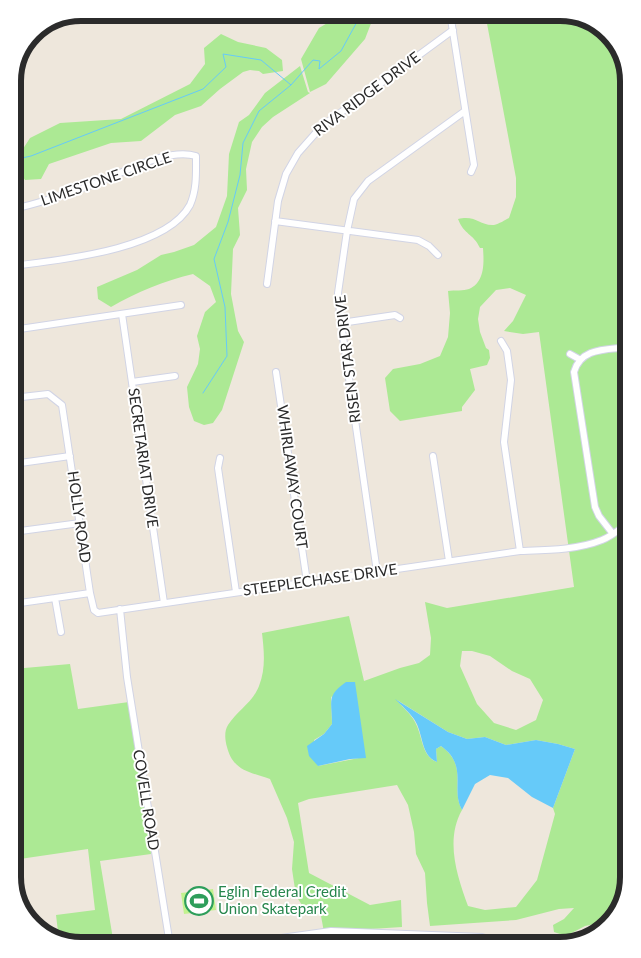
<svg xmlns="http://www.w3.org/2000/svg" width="641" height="958" font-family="Lato,sans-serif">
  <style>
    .green { fill: #ace994; fill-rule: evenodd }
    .pitch { fill: #c2f28f }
    .water { fill: #66caf9 }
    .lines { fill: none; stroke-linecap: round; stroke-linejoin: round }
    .stream { stroke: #66caf9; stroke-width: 1 }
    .minor-casing { stroke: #d1d4e5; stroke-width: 8 }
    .minor { stroke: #fff; stroke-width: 6 }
    .labels { text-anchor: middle; stroke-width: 4; stroke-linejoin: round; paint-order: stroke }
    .street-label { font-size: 15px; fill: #2b2b2b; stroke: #fff }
    .leisure-label { font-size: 15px; fill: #27864d; stroke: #fff; text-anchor: start }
    .rim { fill: none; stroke: #2b2b2b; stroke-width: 6 }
  </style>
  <rect width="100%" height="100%" fill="#eee7dc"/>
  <!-- green -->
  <path class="green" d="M344,13H375L365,39L326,84L310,92L301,59L319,28Z
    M485,13H564L594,22L619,47L628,81V877L619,911L610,921L585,926L566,936L554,932L553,925L564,919L574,908L559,909L516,920L430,926L427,903L425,873L416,854L414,832L408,805L397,785L309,799L298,803L309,873L370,905L401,900L402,927L324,932L321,916L304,908L296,896L292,869L294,842L287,818L270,779C250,772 233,771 227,747C225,740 224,731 228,725C237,711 253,702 259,686C266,668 264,651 262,633L349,616L364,681L400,668L419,663L430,655L431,638L425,602L447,608L574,587L539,332L523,334L504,331L513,321L526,295L510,288L496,290L480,307L478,319L480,332L486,348L489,350L490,358L487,365L470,369L475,390L462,407V411L400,421L390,411L385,378L393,369L420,364L440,356L448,337L450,313L448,291C454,290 464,291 469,289C485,282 484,263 483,248H480C473,233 464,235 458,219C477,215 479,226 494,225C499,224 505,220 509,218L516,197V178ZM462,651H472L490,656L512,671L530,679L543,700L536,720L516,730L494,723L477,704L460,666ZM331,696L364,757L318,766L314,740L324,734L332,724ZM397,700L448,732L467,739L485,737L506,745L536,740L558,744L575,749L553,808L555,814L537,880L516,907L485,910L468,906C457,876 445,840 462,810C450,788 469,766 441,746L436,749L437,762C421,756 423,736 415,722C411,714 402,707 397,700Z
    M221,34L238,42L266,48L282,60L283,71L263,74L259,71L250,70L243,72L220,89L201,106L175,115L141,141L111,143L49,164L41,179L25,180L18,169L19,155L30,138L60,123L121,119L190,84L205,64L204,48Z
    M300,66L308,92L310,93L273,117L262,127L252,142L246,169L247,190L238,208L240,235L233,249L231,294L238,331L244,342L222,410L213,423L204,425L194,421L189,407L187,387L198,364L200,349L197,336L205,312L216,302L210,286L193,274C164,281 137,292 111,307L98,299L97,287L137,270L161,255L174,252L194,245L216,227L227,196L229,154L239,122L249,115L265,93Z
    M70,664L78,709L129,702L151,854L100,861L114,945H77L59,940L56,915L95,910L88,849L13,860V669Z"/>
  <!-- pitch -->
  <path class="pitch" d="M213,889L216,910L184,914L181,893Z"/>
  <!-- water -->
  <path class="water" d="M346,682H355L366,758L350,759L318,766L309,756L307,746L324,734L332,724C332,701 326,696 346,682Z
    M395,699L448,732L467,739L485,737L506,745L536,740L558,744L575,749L553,808L532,797L508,778L490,775L475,784L462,810C450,789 469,766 441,746L436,749L437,762C420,755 424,734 414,719C409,712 401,705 395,699Z"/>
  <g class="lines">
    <!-- stream -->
    <path class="stream" d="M13,160L31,156L203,89L226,67L223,54L261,60L291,85L313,60L320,61L319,69L341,51L358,20L360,13
      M203,393L227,356L225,307L214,259L228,222L240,175L243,143L259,111L291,85"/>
    <defs>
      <path id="minor" d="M450,13L474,165L471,172
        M275,221L418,240L429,246L438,255
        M13,266C59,260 166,250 190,205C197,189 196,173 196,156C167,147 121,174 94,184C67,194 41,203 13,209
        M267,284L278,201L286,174L298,153L321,127L453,30
        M122,314L164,603
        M341,323L395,315L400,318
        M13,330L181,305
        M501,341L507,351L511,380L504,442L520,551
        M570,354L579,359
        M276,372L307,582
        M132,382L175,376
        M13,398L48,394L62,405L90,593L94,610L98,613L520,551C547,550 577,550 602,540C612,536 620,529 628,523
        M433,456L449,561
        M220,458L218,468L236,592
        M13,464L70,456
        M13,532L80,523
        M613,534L599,516L595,507L574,372C581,347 607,350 628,347
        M377,572L341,323L338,293L347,231L354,199L368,181L465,111
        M55,598L61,632
        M13,604L90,593
        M120,609L127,677L170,945
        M231,945L331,931L482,937L510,945"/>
    </defs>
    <!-- minor casing -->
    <use href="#minor" class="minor-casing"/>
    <!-- minor -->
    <use href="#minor" class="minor"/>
  </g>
  <!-- icons -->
  <defs>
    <symbol id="stadium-ring" viewBox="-11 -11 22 22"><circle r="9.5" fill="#fff" stroke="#2e9e5b" stroke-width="1.5"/><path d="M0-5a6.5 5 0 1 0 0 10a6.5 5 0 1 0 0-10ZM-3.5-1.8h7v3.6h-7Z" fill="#2e9e5b"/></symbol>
  </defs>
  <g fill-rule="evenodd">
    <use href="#stadium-ring" x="183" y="885" width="32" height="32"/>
  </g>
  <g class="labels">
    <!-- street labels -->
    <g class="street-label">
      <text transform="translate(367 94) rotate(-37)" y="5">RIVA RIDGE DRIVE</text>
      <text transform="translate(106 179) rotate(-19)" y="5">LIMESTONE CIRCLE</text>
      <text transform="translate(348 359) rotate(-97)" y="5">RISEN STAR DRIVE</text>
      <text transform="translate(143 458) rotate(82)" y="5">SECRETARIAT DRIVE</text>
      <text transform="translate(292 477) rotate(82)" y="5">WHIRLAWAY COURT</text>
      <text transform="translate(79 517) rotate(82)" y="5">HOLLY ROAD</text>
      <text transform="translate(320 580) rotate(-8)" y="5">STEEPLECHASE DRIVE</text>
      <text transform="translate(146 800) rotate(81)" y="5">COVELL ROAD</text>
    </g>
    <!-- leisure labels -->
    <g class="leisure-label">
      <text x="218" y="897">Eglin Federal Credit<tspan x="218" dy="17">Union Skatepark</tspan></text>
    </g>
  </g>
  <!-- crop -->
  <path d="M0 0H641V958H0ZM81 21H560A60 60 0 0 1 620 81V877A60 60 0 0 1 560 937H81A60 60 0 0 1 21 877V81A60 60 0 0 1 81 21Z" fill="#fff" fill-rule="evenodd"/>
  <path class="rim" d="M81 21H560A60 60 0 0 1 620 81V877A60 60 0 0 1 560 937H81A60 60 0 0 1 21 877V81A60 60 0 0 1 81 21Z"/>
</svg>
